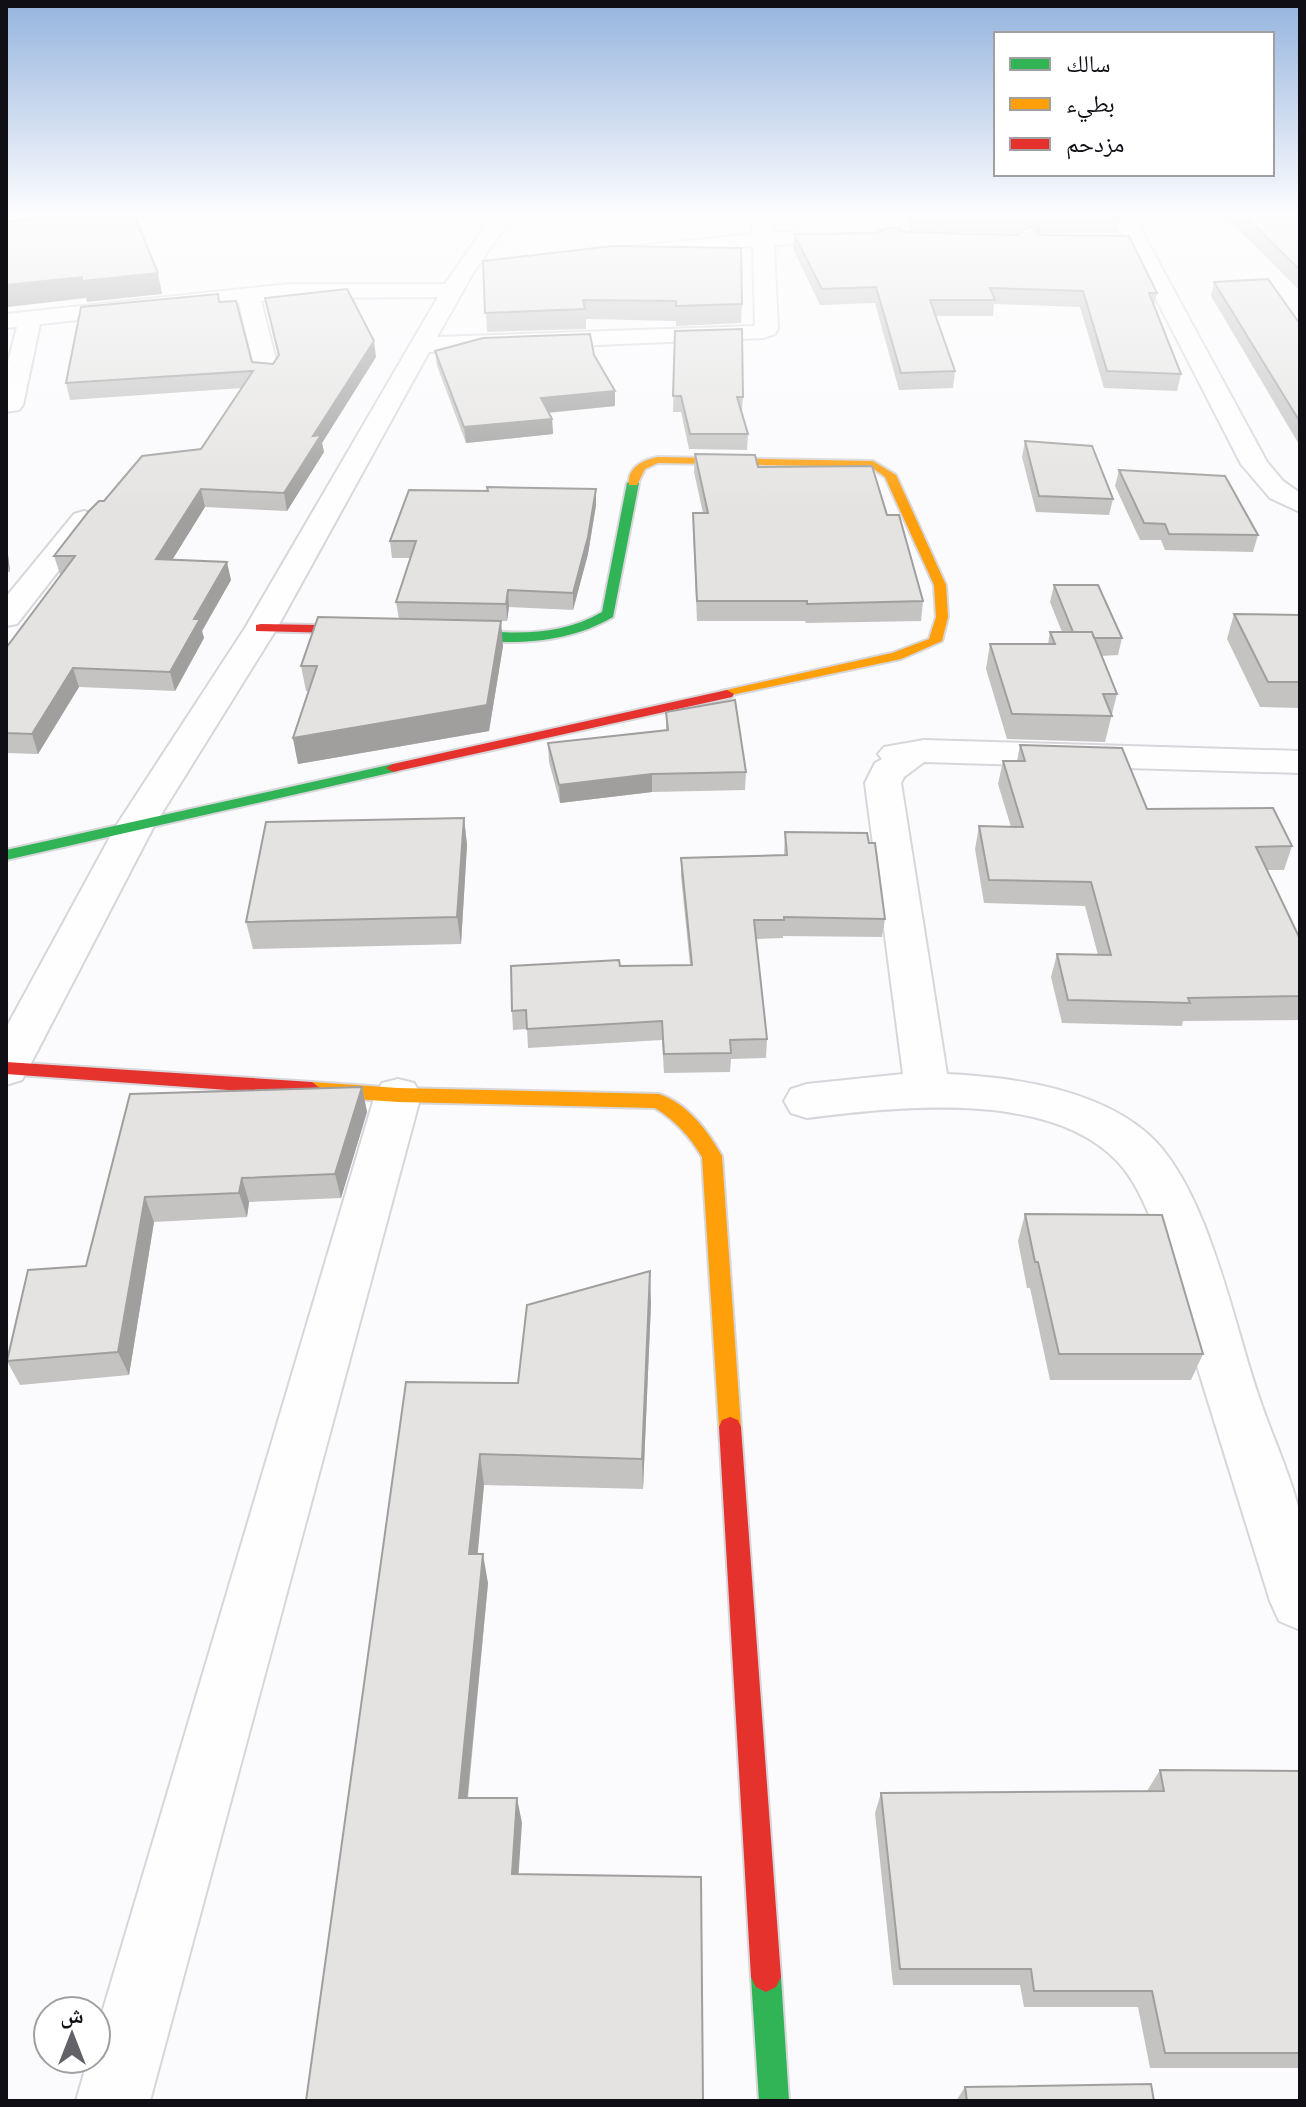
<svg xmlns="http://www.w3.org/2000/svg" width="1306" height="2107" font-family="Figtree,'Noto Naskh Arabic',sans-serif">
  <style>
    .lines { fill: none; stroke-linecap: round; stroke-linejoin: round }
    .street-casing { stroke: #d7d6db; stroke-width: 4 }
    .fast-casing { stroke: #d7d6db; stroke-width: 4 }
    .slow-casing { stroke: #d7d6db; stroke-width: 4 }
    .jam-casing { stroke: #d7d6db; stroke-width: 4 }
    .street { fill: #fefeff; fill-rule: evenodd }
    .fast { fill: #30b455; fill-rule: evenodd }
    .slow { fill: #ff9f0a; fill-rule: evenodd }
    .jam { fill: #e5322d; fill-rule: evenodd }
    .wall { fill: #c4c3c2 }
    .shaded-wall { fill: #a09f9e }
    .building { fill: #e4e3e1; stroke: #a09f9e; stroke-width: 2 }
  </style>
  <rect width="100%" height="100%" fill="#fbfbfd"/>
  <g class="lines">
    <defs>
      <path id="street" d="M493,215H513L473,273L437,337L753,326L755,325L753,246L619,260L609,254L619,248L753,234L752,215H772L773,233L793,232L803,238L793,244L774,245L778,329L775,334L763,338L429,352L277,628L154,826L28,1069L22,1080L6,1085V1028L116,826L245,628L438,297L290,298L261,301L279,372L276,377H258L255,372L239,303L40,324L23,405L19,410L6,412V370L17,327L6,328V314L290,284H445Z
        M1113,215H1133L1267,462L1283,481L1300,493V512L1270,498L1241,464Z
        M84,511L94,514L98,520L17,624L6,626V597L74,514Z
        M924,740L1300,751V773L924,762L904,777L901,783L947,1074C1013,1077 1097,1089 1148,1134C1207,1186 1233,1321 1258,1394C1270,1432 1292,1477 1300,1515C1305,1542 1300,1599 1300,1630L1279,1621L1270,1601L1153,1224C1144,1202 1134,1179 1117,1161C1048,1089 896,1107 807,1118L791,1113L784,1101L791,1089L807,1084L903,1074L865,783L875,763L882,759L878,754L884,747Z
        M398,1079L414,1083L421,1095L150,2101H76L88,2059H96V2033L375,1095L382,1083Z"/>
      <path id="fast" d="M633,480L639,483L613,617C562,647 496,646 439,635V629L444,628C499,632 553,641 602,612L627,483Z
        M393,764L400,768L398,771L6,860V850Z
        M766,1962L776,1967L781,1977L789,2101H759L751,1977L756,1967Z"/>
      <path id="slow" d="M658,457L873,461L896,475L946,585L948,617L942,641L901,659L722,697V691L892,653L929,639L936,617L934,585L885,477L871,467L658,463L645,469L637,485H629C627,468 642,460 658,457Z
        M312,1082L398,1088L659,1094C687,1103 708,1131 722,1156L741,1427L738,1434L730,1437L722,1434L719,1427L702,1157C690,1137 675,1120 655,1108L398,1102L312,1096L303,1089Z"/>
      <path id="jam" d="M261,624L375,626L381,630L375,634L256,631V625Z
        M727,690L734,694L732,697L393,772L386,768L393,764Z
        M6,1062L312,1082L321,1089L312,1096L6,1074Z
        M730,1417L738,1420L741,1427L781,1977L776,1987L766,1992L756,1987L751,1977L719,1427L722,1420Z"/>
    </defs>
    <!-- street casing -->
    <use href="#street" class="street-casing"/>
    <!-- fast casing -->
    <use href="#fast" class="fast-casing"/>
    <!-- slow casing -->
    <use href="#slow" class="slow-casing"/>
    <!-- jam casing -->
    <use href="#jam" class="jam-casing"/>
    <!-- street -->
    <use href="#street" class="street"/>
    <!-- fast -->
    <use href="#fast" class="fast"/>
    <!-- slow -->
    <use href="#slow" class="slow"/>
    <!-- jam -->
    <use href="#jam" class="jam"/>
  </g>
  <!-- wall -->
  <path class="wall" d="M905,215H1119L1120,218L1118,233H1039L1157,293L1154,306L1181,374L1177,391L1104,388L1080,307L994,304L993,316H936L955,371L953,388L899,390L875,303L820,305L793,249L794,234L903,232L1018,235L1014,233L910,231Z
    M1224,215H1300V291Z
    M483,261L742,304L741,323L676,326V321L586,319V329L487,332Z
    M1214,282L1300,324V446L1211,296Z
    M265,298L376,357L322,443L324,452L287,511L205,507L172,560L231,580L202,631L204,638L175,691L79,687L38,754L6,753V648L62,574H60L54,556L104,501L201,449L242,388L70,400L66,383L220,302L252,362L273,364L278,356Z
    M675,331L743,397L742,412L748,434L747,450L689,449L681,412H673Z
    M435,351L594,355L615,391V406L549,413L552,419L553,434L466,443L437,366Z
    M1025,441L1113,499L1109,515L1036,512L1022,457Z
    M695,454L758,467L887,515L923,601L921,621L806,623L805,621H697L693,532V513H703L694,472Z
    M1119,470L1258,535L1253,552L1165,550L1161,540H1140L1115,486Z
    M487,487L596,489V505L588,554L573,610L509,607L507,621L399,619L396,602L411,558H392L390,541L487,491Z
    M6,537L10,572H6Z
    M1054,585L1122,638L1118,655L1101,656L1117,694L1105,742L1007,739L986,669L990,644H1048L1050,632H1062L1050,602Z
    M1234,614L1300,615V708L1260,707L1227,639Z
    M503,646L489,731L298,764L293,738L309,691H306L301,666Z
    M666,712L746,772L745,790L652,792L560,803L549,762L548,743L666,730Z
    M1020,745L1147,809L1292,846L1284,870H1267L1300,939V1020L1183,1021L1182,1026L1062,1023L1051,977L1057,954L1098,955L1085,906L984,903L975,849L979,826L1011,827L998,784L1003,761H1017Z
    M464,818L467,845L461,944L253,949L246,922Z
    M785,832L885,919L882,937L783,936V938L756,939L767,1039L766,1058L731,1059L730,1072L664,1073L662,1040L528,1048L527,1029L513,1030L512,1011L620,966L690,965L681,876V858L784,855Z
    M362,1087L367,1112L341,1198L249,1202L247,1217L154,1222L129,1375L20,1385L7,1361L86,1266L130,1094Z
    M1025,1214L1203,1354L1191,1380H1050L1030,1288H1027L1018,1241Z
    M651,1303L643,1489L484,1485L477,1554L488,1583L468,1798L522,1823L306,2101L406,1382L518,1383Z
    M1160,1770L1300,1771V2068H1150L1138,2007H1024L1020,1985H893L875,1813L881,1793L1147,1791Z
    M965,2087L1154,2101H956Z"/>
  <!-- shaded-wall -->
  <path class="shaded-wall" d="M1043,217L1040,232L1027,242L1030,227Z
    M158,273L162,294L87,302L86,298L8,307L6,310V285L82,277Z
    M374,341L376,357L322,443L324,452L287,511L284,493L313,436Z
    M615,391V406L542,413L541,398Z
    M552,419L553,434L466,443L464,427Z
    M201,489L205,507L161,578L156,559Z
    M596,489V505L588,554L573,610V593Z
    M6,537L10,572L6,560Z
    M227,562L231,580L202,631L204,638L175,691L170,672L194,619Z
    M508,590L509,607L507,621L506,604Z
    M501,621L503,646L489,731L298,764L293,738Z
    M73,668L79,687L38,754L32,734Z
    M652,774V792L560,803L559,785Z
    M464,818L467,845L461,944L457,917Z
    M362,1087L367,1112L341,1198L335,1174Z
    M242,1178L249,1202L247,1217L239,1193Z
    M145,1197L154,1222L129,1375L118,1352Z
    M650,1271L651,1303L643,1489L642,1459Z
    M480,1454L484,1485L475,1583L469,1554Z
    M483,1554L488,1583L465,1822L459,1798Z
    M517,1798L522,1823L517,1897L512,1874Z"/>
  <!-- building -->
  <path class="building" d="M70,215H134L158,273L82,281V277L6,285V222Z
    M911,215H1119L1120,218L1043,217L1030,227L1042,235L1129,236L1157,293H1149L1181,374L1107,371L1083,291L990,288L995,300H930L955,371L901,373L876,287L822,289L794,234L877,233L886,228H898L903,232L1018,235L1029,226L1016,218L911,216Z
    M1244,215H1300V270Z
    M613,246L741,248L742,304L676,306V301L583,300L585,309L485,313L483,261Z
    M1268,279L1300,324V422L1214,282Z
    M347,289L374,341L313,436L321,435L284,493L201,489L156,559L227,562L194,619H200L170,672L73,668L32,734L6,733V648L75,556H54L89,511L99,501H104L142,456L201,449L253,371L66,383L81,307L218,294L219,302L236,301L252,362L273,364L279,355L265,298Z
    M742,329L743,397H737L748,434H690L681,396H673L675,331Z
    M590,334L594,355L615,391L541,398L552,419L464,427L435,351L483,338Z
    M1025,441L1092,446L1113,499L1039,496Z
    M695,454L755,455L758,467L872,466L887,515H899L923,601L807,604V601H697L693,513H708Z
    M1119,470L1225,476L1258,535L1169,534L1165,524L1144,523Z
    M487,487L596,489L588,537L573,593L508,590L506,604L396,602L416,541H390L409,490L488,491Z
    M1054,585H1098L1122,638H1094L1092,632H1073Z
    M1234,614L1300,615V682H1268Z
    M318,617L501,621L487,705L293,738L317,666H301Z
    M1050,632H1092L1117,694H1103L1112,716L1012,714L990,644H1055Z
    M735,700L746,772L652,774L559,785L548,743L668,730L666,712Z
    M1020,745L1122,748L1147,809L1273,808L1292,846L1256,847L1300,939V996L1188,998L1190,1003L1068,1000L1057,954L1111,955L1091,882L989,880L979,826L1023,827L1003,761H1025Z
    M464,818L457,917L246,922L266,822Z
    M785,832L867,833L869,843H875L885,919L784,917V920H754L767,1039L730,1040L731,1053L664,1054L662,1021L527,1029L526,1010L512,1011L511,966L619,960L620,966L692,965L681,858L787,855Z
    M362,1087L335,1174L242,1178L239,1193L145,1197L118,1352L7,1361L28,1270L86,1266L130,1094Z
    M1025,1214L1162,1215L1203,1354H1059L1038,1262H1035Z
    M650,1271L642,1459L480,1454L469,1554H483L459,1798H517L512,1874L701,1877L703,2101H306L406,1382L518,1383L527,1305Z
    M1160,1770L1300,1771V2053H1165L1152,1991H1034L1031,1969H900L881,1793L1164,1791Z
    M1151,2084L1154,2101H967L965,2087Z"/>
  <!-- sky -->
  <linearGradient id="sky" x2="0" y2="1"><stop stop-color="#95b4de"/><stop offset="0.42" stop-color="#fdfdfe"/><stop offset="1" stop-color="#fdfdfe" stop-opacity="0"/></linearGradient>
  <rect width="1306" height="510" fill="url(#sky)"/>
  <!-- border -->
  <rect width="1306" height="2107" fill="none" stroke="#110f16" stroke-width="16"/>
  <!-- legend -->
  <rect x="994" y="32" width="280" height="144" fill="#ffffff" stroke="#a09fa2" stroke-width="2"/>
  <rect x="1010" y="58" width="40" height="12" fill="#30b455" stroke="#a09fa2" stroke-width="2"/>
  <text x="1066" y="72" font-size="24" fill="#110f16">سالك</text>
  <rect x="1010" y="98" width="40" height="12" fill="#ff9f0a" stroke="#a09fa2" stroke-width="2"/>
  <text x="1066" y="112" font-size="24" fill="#110f16">بطيء</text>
  <rect x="1010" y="138" width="40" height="12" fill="#e5322d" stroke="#a09fa2" stroke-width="2"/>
  <text x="1066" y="152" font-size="24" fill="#110f16">مزدحم</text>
  <!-- north arrow -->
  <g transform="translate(72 2035)"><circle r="38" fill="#ffffff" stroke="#a09fa2" stroke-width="2"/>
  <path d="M0-6L14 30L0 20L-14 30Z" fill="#636267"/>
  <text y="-12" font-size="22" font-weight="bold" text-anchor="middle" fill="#110f16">ش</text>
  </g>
</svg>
